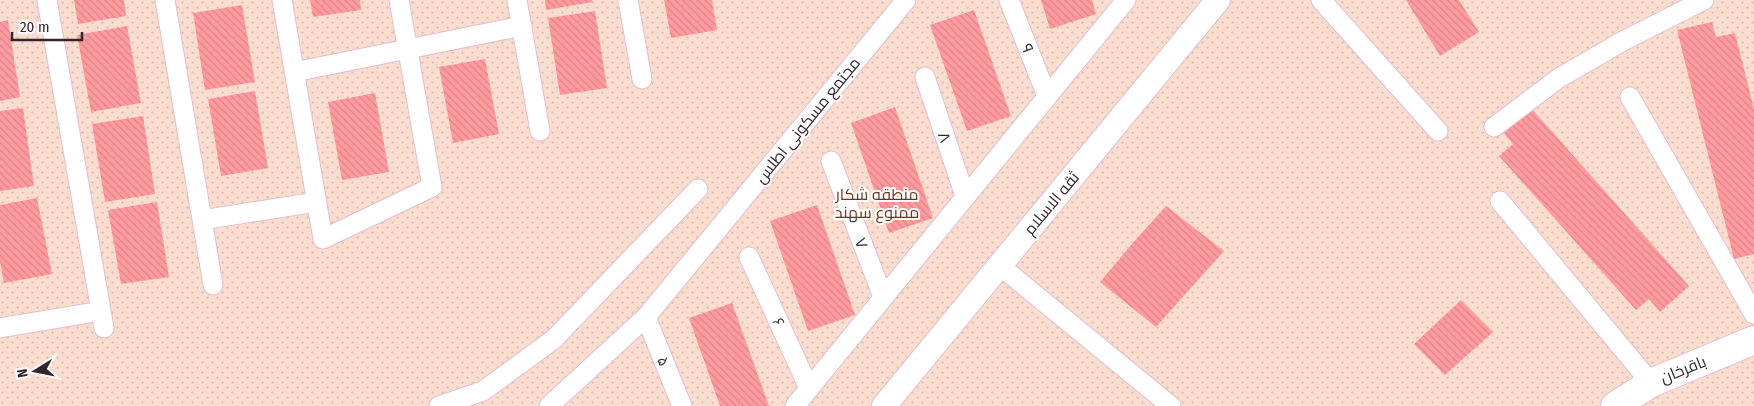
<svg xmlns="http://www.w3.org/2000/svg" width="1754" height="406" font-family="'Fira Sans Condensed',Cairo,sans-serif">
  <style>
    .green { fill: url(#green-dots) }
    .building { fill: url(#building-back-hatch) }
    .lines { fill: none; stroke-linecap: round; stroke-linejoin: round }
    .minor-casing { stroke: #e1becf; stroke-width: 21 }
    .tertiary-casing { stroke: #e1becf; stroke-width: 26 }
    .secondary-casing { stroke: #e1becf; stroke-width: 30 }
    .minor { stroke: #fff; stroke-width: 19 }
    .tertiary { stroke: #fff; stroke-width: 24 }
    .secondary { stroke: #fff; stroke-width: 28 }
    .labels { text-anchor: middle; stroke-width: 4; stroke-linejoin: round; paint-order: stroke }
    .street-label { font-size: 16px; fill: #33252c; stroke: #fff }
    .park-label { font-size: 16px; fill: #6c3515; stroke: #fff }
  </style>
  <defs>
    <pattern id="green-dots" width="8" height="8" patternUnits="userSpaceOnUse" patternTransform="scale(1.25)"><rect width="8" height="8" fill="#fbddcf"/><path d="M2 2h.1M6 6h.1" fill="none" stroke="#d8beb2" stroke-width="1.8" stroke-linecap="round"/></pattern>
    <pattern id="building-back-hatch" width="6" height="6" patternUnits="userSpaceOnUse" patternTransform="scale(1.25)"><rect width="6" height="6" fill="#ff9b9f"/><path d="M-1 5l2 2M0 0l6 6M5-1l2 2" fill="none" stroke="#db8589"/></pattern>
  </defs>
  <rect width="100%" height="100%" fill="#fbfbfb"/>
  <!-- green -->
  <path class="green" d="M0,0H1754V406H0Z"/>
  <!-- building -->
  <path class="building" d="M74,0H124L126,16L78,24Z
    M310,0H360L361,10L313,17Z
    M545,0H592L593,2L546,10Z
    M664,0H712L717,30L671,38Z
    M1041,0H1092L1096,14L1050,29Z
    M1406,0H1459L1479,32L1440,56Z
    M242,5L255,82L205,90L193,13Z
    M974,10L1011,116L967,131L930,25Z
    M595,11L607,88L560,95L548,18Z
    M8,20L20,97L0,101V22Z
    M1712,22L1716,37L1735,33L1754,109V254L1734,259L1677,30Z
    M127,26L141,103L91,112L77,35Z
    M485,59L499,134L453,143L439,67Z
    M255,91L268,168L221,176L208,99Z
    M375,93L389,172L342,180L328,102Z
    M895,107L933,218L889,233L851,123Z
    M23,108L34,186L0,191V111Z
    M1531,108L1689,286L1660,312L1649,299L1636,310L1499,156L1513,144L1504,133Z
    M143,116L155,194L105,202L92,124Z
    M37,198L52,274L4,283L0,262V205Z
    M157,202L169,277L121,284L108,210Z
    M817,205L855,315L808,331L770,221Z
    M1166,206L1224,251L1156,327L1100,282L1132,244Z
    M1461,300L1493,332L1445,375L1414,344Z
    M732,303L769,406H720L689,318Z"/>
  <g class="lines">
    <defs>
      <path id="minor" d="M47,0L104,328
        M165,0L213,285
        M282,0L323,239L432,187L399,0
        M517,0L540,131
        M628,0L642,79
        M1009,0L1047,96
        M1321,0L1438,131
        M294,72L522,26
        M925,77L965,196
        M1630,97L1754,314
        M1494,127L1559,78L1623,41L1704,0
        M831,161L883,297
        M1500,201L1651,383
        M202,220L316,202
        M749,257L809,388
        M999,265L1171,406
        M646,317L682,406
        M0,328L101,311
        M439,406L483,391L554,339L698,189
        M549,406L646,317L906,0
        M795,406L1126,0"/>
      <path id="tertiary" d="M884,406L1218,0"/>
      <path id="secondary" d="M1615,406L1651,383L1754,340"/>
    </defs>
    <!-- minor casing -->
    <use href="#minor" class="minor-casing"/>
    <!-- tertiary casing -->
    <use href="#tertiary" class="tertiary-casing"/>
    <!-- secondary casing -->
    <use href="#secondary" class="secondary-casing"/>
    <!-- minor -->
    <use href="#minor" class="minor"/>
    <!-- tertiary -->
    <use href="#tertiary" class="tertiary"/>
    <!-- secondary -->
    <use href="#secondary" class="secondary"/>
  </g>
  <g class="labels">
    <!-- street labels -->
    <g class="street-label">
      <text transform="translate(1028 48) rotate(69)" y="6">۹</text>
      <text transform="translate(807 120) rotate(-51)" y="6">مجتمع مسکونی اطلس</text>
      <text transform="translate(945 137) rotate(71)" y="6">۸</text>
      <text transform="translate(1051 203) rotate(-50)" y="6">ثقه الاسلام</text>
      <text transform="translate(862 243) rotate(69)" y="6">۷</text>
      <text transform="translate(779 322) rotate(65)" y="6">۶</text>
      <text transform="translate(664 361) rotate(68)" y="6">۵</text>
      <text transform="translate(1683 369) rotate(-22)" y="6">باقرخان</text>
    </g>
    <!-- park labels -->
    <g class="park-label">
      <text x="877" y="200">منطقه شکار<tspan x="877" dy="18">ممنوع سهند</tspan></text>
    </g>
  </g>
  <!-- north arrow -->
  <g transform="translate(35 371) rotate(260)" stroke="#ffffff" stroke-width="4" paint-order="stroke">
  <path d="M0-4L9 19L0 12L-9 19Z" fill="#33252c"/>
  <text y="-8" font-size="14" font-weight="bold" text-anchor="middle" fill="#33252c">N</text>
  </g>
  <!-- scale -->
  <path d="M12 32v8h70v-8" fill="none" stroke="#33252c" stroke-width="2.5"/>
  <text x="20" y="32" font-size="15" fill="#33252c" stroke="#ffffff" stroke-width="4" paint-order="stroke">20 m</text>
</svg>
